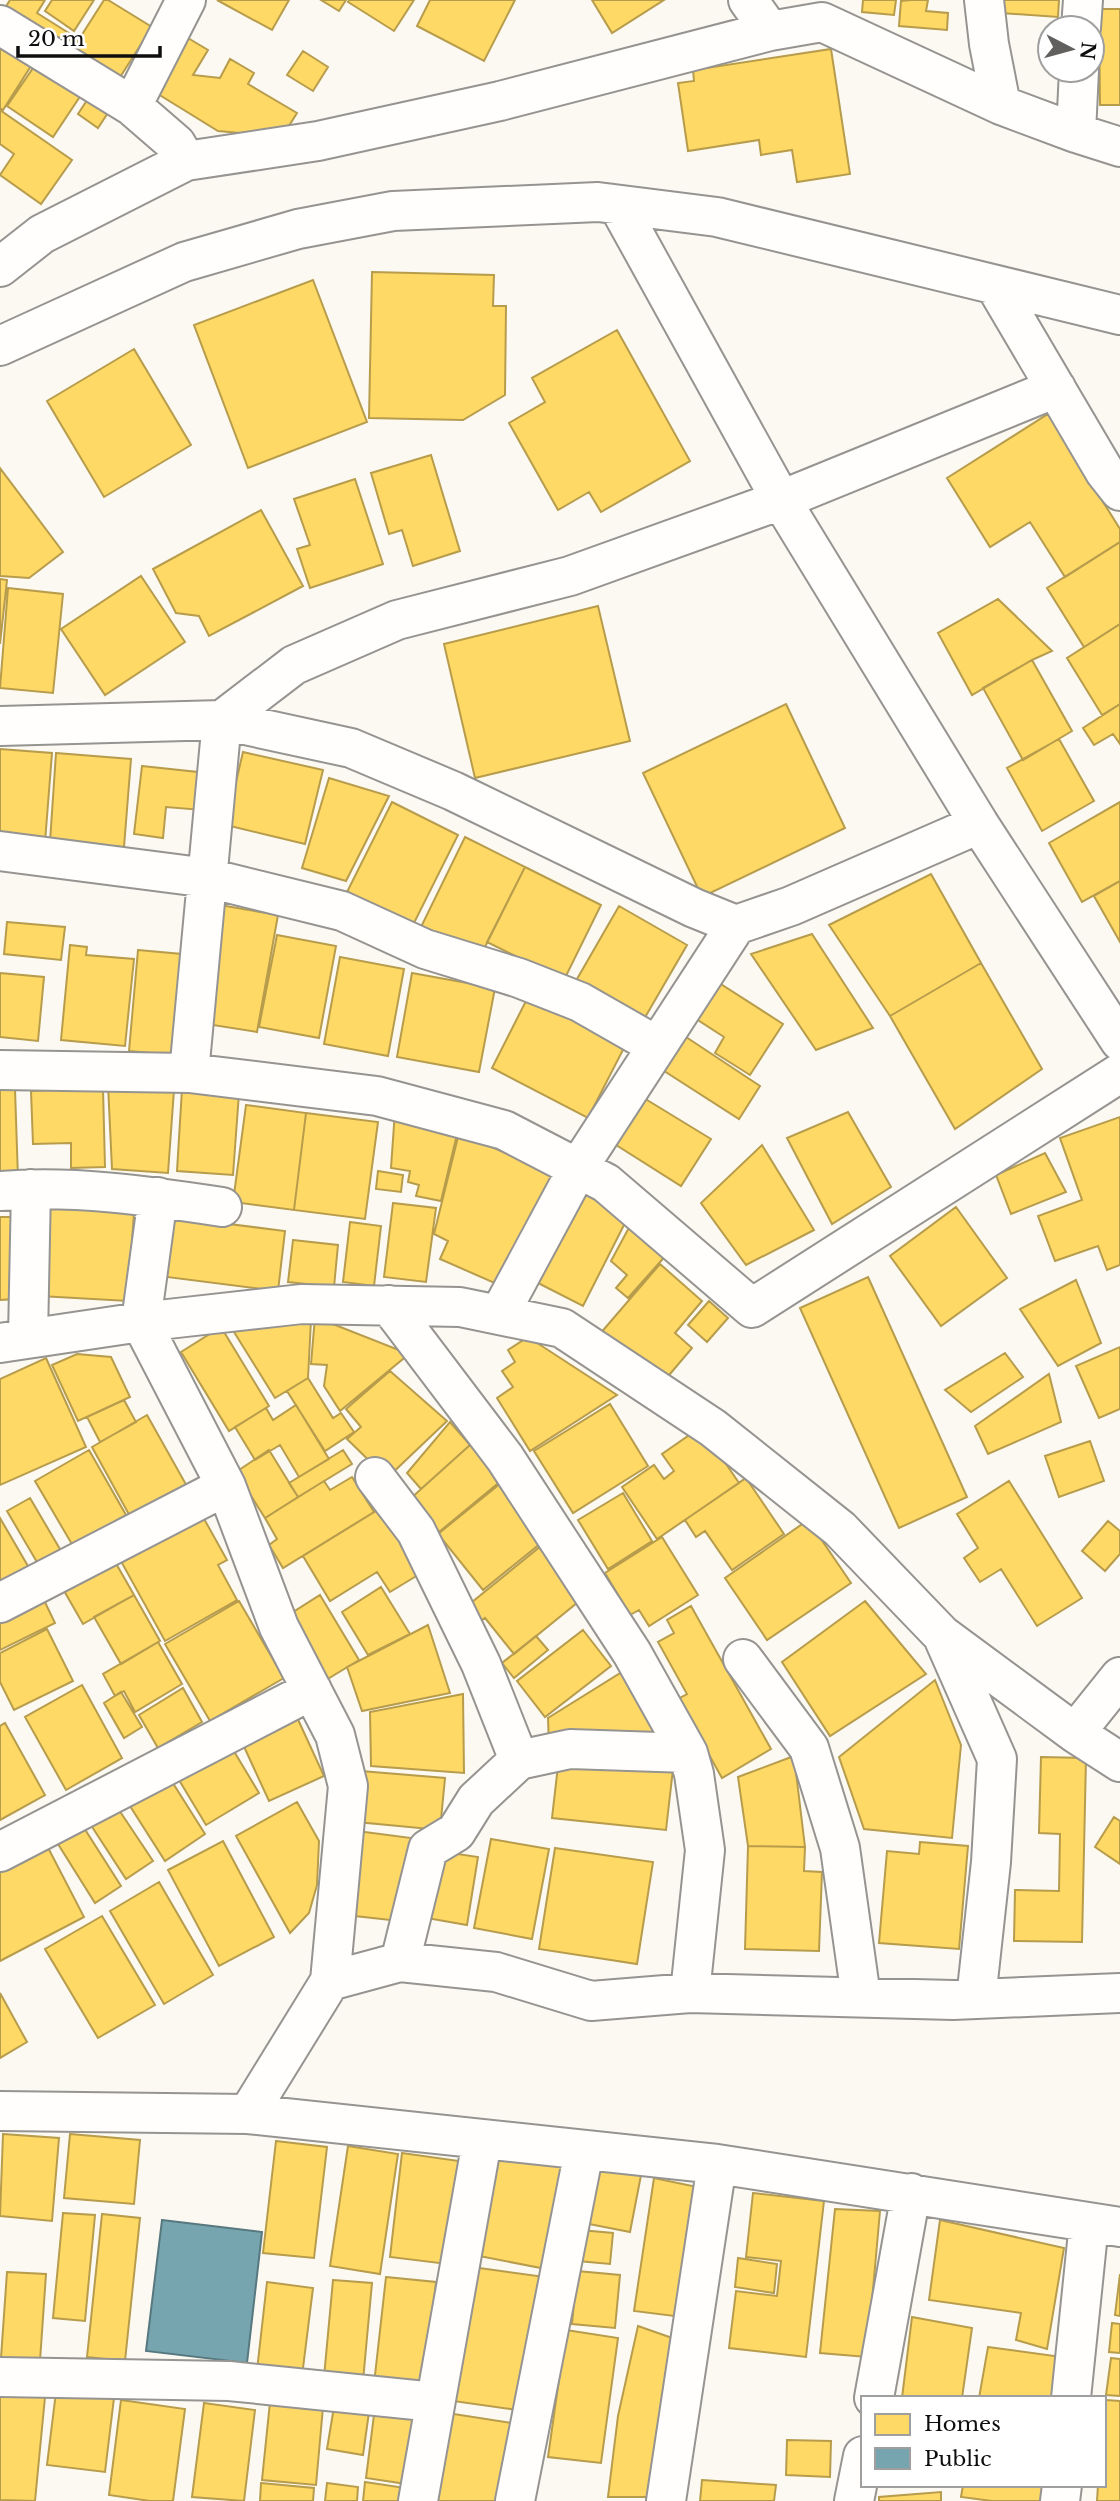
<svg xmlns="http://www.w3.org/2000/svg" width="1120" height="2501" font-family="'Libre Baskerville',serif">
  <style>
    .homes { fill: #ffd966; stroke: #b79c4c; stroke-width: 2 }
    .public { fill: #76a5af; stroke: #57787f; stroke-width: 2 }
    .lines { fill: none; stroke-linecap: round; stroke-linejoin: round }
    .minor-casing { stroke: #959491; stroke-width: 42 }
    .minor { stroke: #fffefd; stroke-width: 38 }
  </style>
  <rect width="100%" height="100%" fill="#fcf9f2"/>
  <!-- homes -->
  <path class="homes" d="M10,0H45L37,13L72,35L59,56L0,16Z
    M52,0H94L74,31L45,11Z
    M104,0H108L152,27L115,85L69,55Z
    M217,0H289L272,30Z
    M321,0H346L339,11Z
    M349,0H414L394,31L348,2Z
    M430,0H515L484,61L417,26Z
    M592,0H664L612,33Z
    M863,0H896L894,15L862,12Z
    M911,0H928L926,11L948,13L947,30L899,26L901,1Z
    M989,0H1059L1058,17L988,12Z
    M1099,9H1120V105H1100Z
    M178,32L208,50L193,75L220,78L230,59L254,73L248,84L297,113L282,137L218,131L145,86Z
    M0,34L36,58L3,110L0,108Z
    M831,49L850,174L797,182L792,150L761,155L759,140L688,151L678,83L694,81L693,70Z
    M303,51L328,67L313,91L287,75Z
    M40,58L85,89L53,137L7,106Z
    M95,88L115,102L98,128L78,114Z
    M0,110L72,160L41,204L0,175L14,154L0,144Z
    M372,272L494,275L493,306H506L505,395L463,420L369,418Z
    M313,280L367,422L248,468L194,325Z
    M617,330L690,461L601,512L589,492L558,510L509,423L545,402L532,378Z
    M134,349L191,445L104,497L47,401Z
    M1048,414L1120,529V542L1065,577L1030,522L990,547L947,478Z
    M431,455L460,551L413,566L402,530L389,534L371,473Z
    M0,468L63,552L29,578L0,576Z
    M355,479L383,564L310,588L297,549L310,545L294,499Z
    M261,510L303,586L209,636L199,616L176,613L153,569Z
    M1120,542V624L1084,647L1047,588Z
    M141,576L185,642L105,695L61,629Z
    M0,579L7,580L0,644Z
    M8,588L63,594L53,693L0,688Z
    M998,599L1052,651L1032,660L972,695L938,633Z
    M598,606L630,741L475,778L444,644Z
    M1120,624V704L1102,715L1067,658Z
    M1032,660L1072,731L1023,760L983,688Z
    M786,704L845,828L702,897L643,773Z
    M1120,704V744L1113,734L1094,745L1083,728Z
    M1059,739L1094,801L1042,831L1007,768Z
    M0,749L52,753L45,842L0,838Z
    M243,752L323,770L305,844L226,825Z
    M56,753L131,759L124,847L50,842Z
    M142,766L207,773L202,810L166,807L163,838L134,834Z
    M329,778L389,796L346,881L302,868Z
    M392,802L458,835L411,929L345,896Z
    M1120,802V881L1082,902L1049,843Z
    M465,837L525,867L478,961L419,931Z
    M525,867L601,905L564,980L487,942Z
    M931,874L981,963L890,1016L829,925Z
    M1120,881V942L1094,896Z
    M220,905L278,915L257,1032L200,1023Z
    M619,906L687,945L640,1026L573,986Z
    M7,922L65,927L61,960L4,954Z
    M812,934L873,1028L816,1050L751,954Z
    M277,935L336,946L319,1038L259,1027Z
    M70,945L87,947L86,955L134,959L125,1046L61,1040Z
    M138,950L193,955L183,1056L129,1051Z
    M340,957L404,969L388,1056L324,1044Z
    M981,963L1042,1069L955,1129L890,1016Z
    M0,973L44,977L38,1041L0,1037Z
    M412,973L495,988L479,1072L397,1057Z
    M713,979L783,1024L750,1075L715,1053L724,1037L690,1015Z
    M529,995L626,1044L588,1118L492,1068Z
    M683,1035L760,1086L739,1119L661,1069Z
    M108,1085L174,1090L168,1173L112,1169Z
    M103,1088L105,1167L71,1168V1143L33,1144L31,1091Z
    M15,1089L18,1179L0,1180V1090Z
    M182,1089L239,1093L233,1175L177,1171Z
    M634,1092L711,1139L681,1186L605,1138Z
    M246,1105L306,1113L294,1210L233,1202Z
    M395,1111L459,1126L441,1201L416,1196L419,1185L408,1182L410,1171L391,1168Z
    M848,1112L891,1187L832,1224L787,1138Z
    M306,1113L378,1122L365,1219L294,1210Z
    M1120,1117V1265L1107,1270L1098,1246L1055,1261L1038,1216L1082,1200L1060,1138Z
    M459,1133L554,1174L506,1288L440,1259L448,1241L434,1234Z
    M762,1145L814,1230L746,1265L701,1203Z
    M1045,1153L1066,1192L1011,1214L996,1175Z
    M378,1171L403,1175L401,1192L376,1189Z
    M583,1188L628,1217L583,1306L536,1282Z
    M393,1203L436,1208L426,1282L384,1277Z
    M46,1206L134,1212L128,1301L40,1296Z
    M167,1207L213,1222L285,1231L278,1291L159,1276Z
    M956,1207L1007,1278L941,1326L890,1256Z
    M0,1217H11L16,1299L0,1300Z
    M350,1222L381,1226L374,1286L343,1282Z
    M632,1222L668,1253L628,1298L616,1288L627,1275L611,1261Z
    M293,1240L338,1245L334,1287L288,1282Z
    M660,1264L702,1301L675,1333L692,1348L659,1387L599,1335Z
    M868,1277L967,1497L899,1528L800,1308Z
    M1076,1280L1101,1343L1058,1366L1020,1309Z
    M709,1301L728,1318L707,1342L688,1325Z
    M315,1317L409,1354L340,1411L324,1386L327,1365L311,1364Z
    M311,1320L308,1378L275,1398L229,1324Z
    M221,1327L269,1406L229,1431L181,1352Z
    M528,1337L617,1395L530,1451L497,1398L513,1387L502,1371L515,1362L508,1350Z
    M1120,1347V1409L1099,1418L1076,1366Z
    M1005,1353L1023,1377L971,1412L945,1390Z
    M77,1354L111,1357L130,1397L78,1421L52,1365Z
    M46,1358L86,1447L0,1485V1379Z
    M390,1371L447,1421L387,1478L347,1439L361,1427L346,1409Z
    M1049,1374L1061,1422L988,1454L975,1426Z
    M308,1378L333,1418L341,1413L354,1432L325,1451L287,1391Z
    M124,1400L136,1422L100,1442L87,1417Z
    M610,1404L648,1466L573,1513L534,1451Z
    M296,1405L329,1459L299,1477L280,1445L255,1460L235,1427L266,1408L273,1420Z
    M147,1415L188,1488L132,1520L92,1447Z
    M450,1422L470,1445L421,1489L407,1473Z
    M701,1427L739,1483L657,1539L622,1487L654,1465L664,1479L674,1471L662,1454Z
    M1090,1441L1104,1481L1059,1497L1045,1456Z
    M470,1445L502,1480L439,1532L410,1499Z
    M89,1450L126,1515L73,1546L35,1481Z
    M269,1450L298,1497L265,1518L236,1472Z
    M343,1450L352,1464L298,1497L289,1483Z
    M352,1477L374,1512L283,1568L269,1545L277,1539L265,1518L324,1481L330,1490Z
    M746,1478L784,1534L732,1570L705,1531L696,1537L685,1520Z
    M1009,1481L1082,1598L1037,1626L1001,1569L980,1582L964,1558L978,1548L957,1514Z
    M501,1483L546,1539L483,1590L438,1534Z
    M623,1493L652,1541L608,1569L578,1520Z
    M30,1498L64,1556L41,1569L7,1511Z
    M384,1506L411,1551L406,1555L418,1575L390,1592L377,1572L330,1601L303,1556Z
    M198,1508L227,1560L218,1565L237,1600L165,1641L117,1554Z
    M0,1518L32,1573L0,1591Z
    M808,1520L851,1583L767,1640L725,1578Z
    M1108,1521L1120,1531V1554L1105,1571L1082,1551Z
    M662,1537L698,1595L649,1626L639,1610L630,1615L605,1573Z
    M541,1546L583,1598L514,1654L485,1618L473,1627L461,1611Z
    M114,1560L134,1595L83,1624L63,1589Z
    M381,1587L410,1634L368,1655L342,1612Z
    M134,1595L160,1641L121,1664L94,1617Z
    M320,1595L359,1660L316,1686L287,1616Z
    M42,1596L55,1623L0,1650V1617Z
    M239,1601L284,1678L210,1721L165,1644Z
    M865,1601L926,1674L830,1736L782,1662Z
    M691,1606L771,1749L722,1778L678,1699L687,1694L658,1642L674,1633L667,1620Z
    M428,1625L450,1693L362,1711L347,1667Z
    M47,1629L73,1681L14,1710L0,1682V1653Z
    M583,1630L611,1666L545,1717L517,1681Z
    M536,1636L548,1650L514,1678L502,1663Z
    M158,1642L182,1684L135,1712L124,1691L115,1696L103,1674Z
    M630,1667L674,1747L549,1746L548,1718Z
    M935,1680L961,1745L952,1838L864,1829L839,1757Z
    M82,1685L122,1758L66,1790L25,1717Z
    M183,1688L202,1722L158,1748L139,1715Z
    M121,1692L142,1727L124,1738L104,1703Z
    M463,1694L464,1773L371,1766L370,1712Z
    M295,1713L324,1776L269,1801L240,1738Z
    M5,1723L45,1795L0,1820V1726Z
    M226,1738L259,1793L206,1825L173,1770Z
    M794,1756L805,1847L748,1846L738,1777Z
    M559,1757L673,1769L666,1830L552,1818Z
    M1041,1757L1086,1758L1082,1942L1014,1941L1015,1890L1059,1891L1060,1834L1039,1833Z
    M164,1769L205,1834L165,1861L123,1795Z
    M361,1771L445,1778L440,1830L357,1822Z
    M111,1798L153,1861L126,1879L85,1816Z
    M297,1802L319,1841L317,1885L309,1913L290,1933L236,1836Z
    M1114,1817L1120,1821V1864L1095,1847Z
    M79,1820L121,1886L95,1903L53,1836Z
    M357,1831L419,1839L408,1922L346,1915Z
    M43,1838L84,1917L0,1961V1860Z
    M491,1839L549,1849L532,1939L474,1928Z
    M223,1841L274,1937L219,1966L168,1870Z
    M920,1842L968,1846L959,1949L879,1943L887,1851L919,1854Z
    M748,1846L805,1847L804,1871L822,1872L819,1951L745,1949Z
    M555,1848L653,1862L637,1964L539,1949Z
    M431,1850L478,1857L467,1925L421,1917Z
    M159,1882L213,1975L164,2004L110,1911Z
    M102,1916L155,2005L98,2038L45,1949Z
    M0,1993L27,2042L0,2058Z
    M3,2134L59,2138L52,2221L0,2216Z
    M70,2134L140,2140L134,2204L64,2198Z
    M276,2141L327,2147L314,2258L263,2253Z
    M494,2145L567,2158L546,2269L474,2255Z
    M348,2146L398,2154L380,2274L330,2266Z
    M402,2153L459,2161L447,2264L390,2257Z
    M600,2163L642,2170L630,2232L589,2224Z
    M654,2178L697,2187L674,2316L634,2311Z
    M753,2193L824,2201L806,2357L729,2348L736,2291L777,2296L781,2261L746,2257Z
    M835,2209L880,2211L867,2357L820,2353Z
    M63,2213L95,2215L85,2321L53,2318Z
    M102,2214L140,2218L125,2361L87,2357Z
    M940,2220L1064,2248L1047,2349L1016,2340L1021,2313L929,2300Z
    M580,2230L613,2233L610,2264L578,2261Z
    M738,2258L777,2264L774,2293L735,2287Z
    M465,2266L545,2277L525,2411L446,2400Z
    M577,2271L620,2275L615,2328L572,2324Z
    M7,2272L46,2274L40,2361L1,2358Z
    M1120,2274V2316L1115,2315Z
    M386,2277L436,2282L425,2390L374,2384Z
    M333,2280L372,2283L363,2381L324,2377Z
    M267,2282L313,2288L301,2384L256,2379Z
    M912,2317L972,2328L962,2398H902Z
    M1112,2323L1120,2324V2353L1109,2352Z
    M638,2326L675,2339L649,2497H608L618,2416Z
    M566,2330L618,2338L601,2463L548,2457Z
    M988,2347L1062,2357L1057,2398H979Z
    M1111,2358L1120,2359V2396L1106,2395Z
    M0,2392L45,2397L35,2501L0,2500Z
    M56,2392L114,2398L105,2472L47,2465Z
    M121,2400L185,2409L173,2501H150L109,2495Z
    M1106,2400L1120,2401V2501H1097L1098,2485H1104Z
    M270,2402L323,2407L316,2485L262,2480Z
    M204,2403L255,2410L244,2501L192,2497Z
    M334,2407L369,2412L363,2455L327,2449Z
    M375,2407L423,2414L413,2485L366,2478Z
    M441,2412L518,2424L505,2501H426Z
    M787,2440L831,2441L830,2477L786,2475Z
    M702,2480L776,2485L774,2501H700Z
    M365,2482L412,2489L410,2501H363Z
    M261,2483L314,2488L313,2501H260Z
    M327,2483L358,2487L357,2501H325Z
    M963,2485H1045L1042,2501H992L961,2497Z
    M941,2492V2501H879V2497Z"/>
  <!-- public -->
  <path class="public" d="M162,2220L262,2232L247,2363L146,2351Z"/>
  <g class="lines">
    <defs>
      <path id="minor" d="M748,0L770,31
        M984,0L989,44L1001,105
        M0,25L132,106L176,144L186,161L42,234L0,267
        M1081,28L1083,0
        M132,106L186,0
        M1076,133L1079,70
        M186,161L318,141L500,101L770,31L822,22L1001,105L1076,133L1120,147
        M618,205L781,500L979,824L1120,1041
        M995,285L1105,472L1120,491
        M0,346L184,262L298,229L393,211L598,202L717,217L1120,315
        M0,726L222,720L189,1073
        M979,824L791,906L736,925L694,908L453,791L351,748L222,720L294,665L397,620L570,576L781,500L1056,388
        M0,851L208,878L342,911L425,949L519,978L580,1002L657,1046
        M0,1070L189,1073L377,1096L504,1130L606,1183L752,1308L1120,1073
        M0,1191C73,1185 150,1196 222,1207
        M158,1197L141,1322L226,1486L279,1627L335,1735L348,1786L330,1981
        M389,1305L505,1458L632,1653L688,1753L694,1774L705,1850L690,1993
        M499,1315L578,1168L736,925
        M28,1337L31,1189
        M0,1343L141,1322L302,1304L460,1307L562,1328L713,1428L840,1529L942,1635L1075,1733L1120,1762
        M375,1477L416,1531L481,1664L519,1760
        M0,1603L226,1486
        M943,1637L997,1759L991,1862L976,1999
        M743,1659L809,1748L840,1848L861,1997
        M1075,1733L1120,1677
        M0,1852L312,1690
        M400,1962L428,1849L456,1832L476,1800L519,1760L570,1749L688,1753
        M0,2111L248,2114L717,2164L1120,2227
        M248,2114L330,1981L400,1962L496,1972L591,2001L690,1993L953,2000L1120,1993
        M0,2377L229,2381L435,2402
        M874,2398L911,2193
        M1071,2398L1089,2223
        M418,2501L482,2141
        M515,2501L584,2151
        M666,2501L717,2164
        M854,2501L863,2456
        M1060,2501L1062,2485"/>
    </defs>
    <!-- minor casing -->
    <use href="#minor" class="minor-casing"/>
    <!-- minor -->
    <use href="#minor" class="minor"/>
  </g>
  <!-- legend -->
  <rect x="861" y="2396" width="245" height="91" fill="#ffffff" stroke="#9f9f9f" stroke-width="2"/>
  <rect x="875" y="2414" width="35" height="21" fill="#ffd966" stroke="#9f9f9f" stroke-width="2"/>
  <text x="924" y="2431" font-size="21" fill="#0e0e0e">Homes</text>
  <rect x="875" y="2448" width="35" height="21" fill="#76a5af" stroke="#9f9f9f" stroke-width="2"/>
  <text x="924" y="2466" font-size="21" fill="#0e0e0e">Public</text>
  <!-- north arrow -->
  <g transform="translate(1071 49) rotate(96)"><circle r="33" fill="#ffffff" stroke="#9f9f9f" stroke-width="2"/>
  <path d="M0-5L12 26L0 18L-12 26Z" fill="#61605e"/>
  <text y="-10" font-size="19" font-weight="bold" text-anchor="middle" fill="#0e0e0e">N</text>
  </g>
  <!-- scale -->
  <path d="M18 46v10h142v-10" fill="none" stroke="#0e0e0e" stroke-width="3.5"/>
  <text x="28" y="46" font-size="21" fill="#0e0e0e" stroke="#ffffff" stroke-width="5" paint-order="stroke">20 m</text>
</svg>
